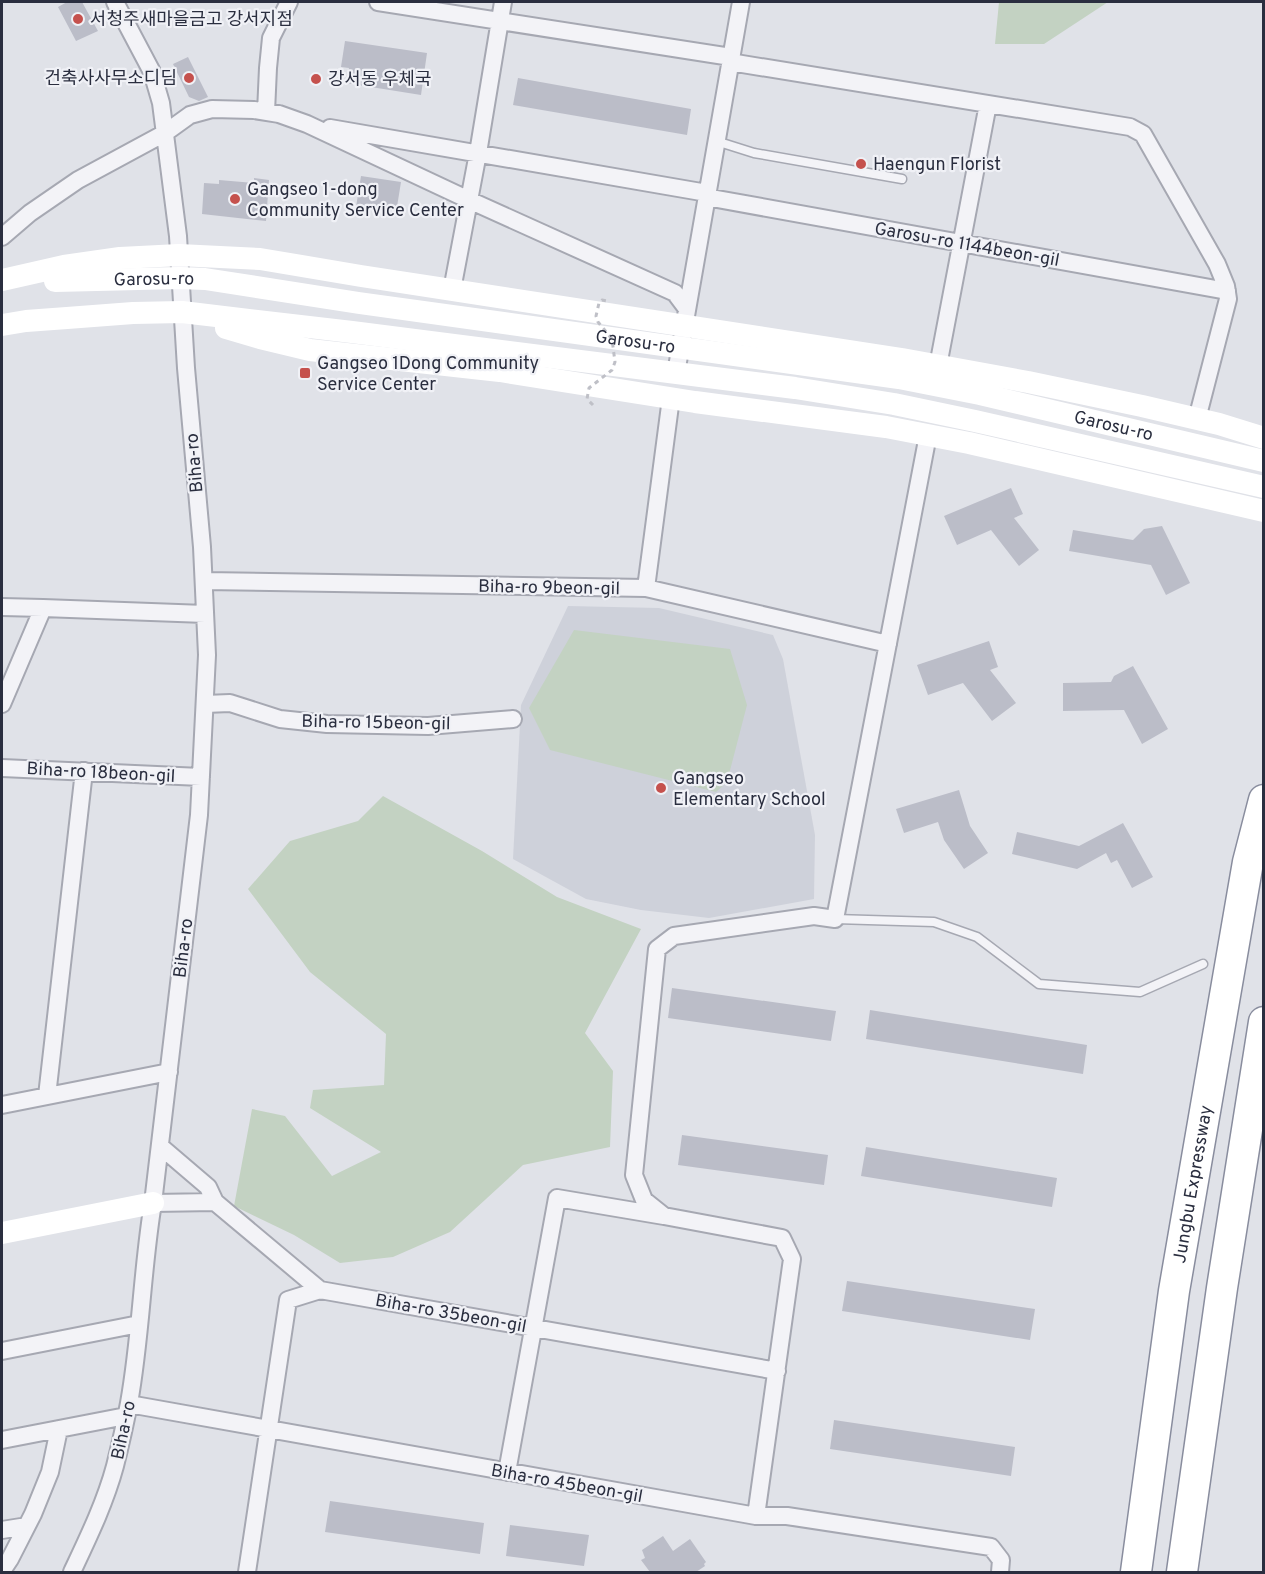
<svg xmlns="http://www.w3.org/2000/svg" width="1265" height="1574" font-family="Overpass,'Noto Sans KR',sans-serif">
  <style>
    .built { fill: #ced1da }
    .green { fill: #c3d2c2 }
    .building { fill: #bbbdc8 }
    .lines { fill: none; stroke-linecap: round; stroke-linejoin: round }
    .lane-casing { stroke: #a6a8b2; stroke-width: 11 }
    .street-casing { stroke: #a6a8b2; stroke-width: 20 }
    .highway-casing { stroke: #898d9e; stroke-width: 33 }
    .lane { stroke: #f3f3f7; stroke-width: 8 }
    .street { stroke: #f3f3f7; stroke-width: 16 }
    .secondary { stroke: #fff; stroke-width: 22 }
    .highway { stroke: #fff; stroke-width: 30 }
    .path-bridge { stroke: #bfc0c7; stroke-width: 3; stroke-dasharray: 4.5 4.5; stroke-linecap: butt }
    .poi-dot { fill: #c5514d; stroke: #f0f1f6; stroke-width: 2 }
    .labels { text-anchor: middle; stroke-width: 4.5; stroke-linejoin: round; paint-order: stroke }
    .poi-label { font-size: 18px; fill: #2a2e3f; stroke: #f0f1f6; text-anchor: start }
    .street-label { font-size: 18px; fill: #2a2e3f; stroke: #f0f1f6 }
  </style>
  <rect width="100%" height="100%" fill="#e0e2e8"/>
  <!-- built -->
  <path class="built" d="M568,606L659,608L773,635L783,659L815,835L814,899L709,918L641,910L586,899L513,859L521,705Z"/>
  <!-- green -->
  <path class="green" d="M999,2H1108L1044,44H995Z
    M574,630L730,649L747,705L727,782L716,792L550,750L529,708Z
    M383,796L482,851L557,897L641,929L585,1033L613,1071L610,1147L523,1165L450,1232L393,1257L340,1263L294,1235L234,1206L252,1109L285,1116L332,1176L381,1152L310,1108L313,1090L384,1085L386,1034L310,972L248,889L290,841L358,821Z"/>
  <!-- building -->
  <path class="building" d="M67,2H82L98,31L76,41L58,7Z
    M345,41L427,53L421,95L346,83L349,68L341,67Z
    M188,57L208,97L199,101L189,97L173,64Z
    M518,78L691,109L687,135L513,105Z
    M361,176L401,182L396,213L356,207Z
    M254,178L269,180L266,221L202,214L204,183L219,184V180L254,183Z
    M1011,488L1023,514L1014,518L1039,550L1019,566L991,530L957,545L944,516Z
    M1162,526L1190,583L1166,595L1151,565L1069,551L1073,530L1133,540L1144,529Z
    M989,641L998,667L990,670L1016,703L992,721L963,683L928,695L917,665Z
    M1133,666L1168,729L1142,744L1124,710L1063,711V683L1111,682L1114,676Z
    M959,790L970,826L988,853L964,869L944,840L938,822L904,833L896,809Z
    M1123,823L1153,877L1132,888L1117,860L1111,863L1106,853L1077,869L1012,854L1017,832L1079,846Z
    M672,988L836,1011L831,1041L668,1018Z
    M870,1010L1087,1045L1083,1074L866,1039Z
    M682,1135L828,1155L824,1185L678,1165Z
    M866,1147L1057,1178L1052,1207L861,1176Z
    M847,1281L1035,1309L1030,1340L842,1311Z
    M834,1420L1015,1447L1011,1476L830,1449Z
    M330,1501L484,1523L480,1554L325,1532Z
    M510,1525L589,1535L584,1566L506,1556Z
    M663,1536L673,1551L690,1539L706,1562L704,1564L705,1566L696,1572H650L641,1560L645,1558L642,1550Z"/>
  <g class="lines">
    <defs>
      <path id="lane" d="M716,141L754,153L902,179
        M835,919L934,922L977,937L1039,984L1140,992L1203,964"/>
      <path id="street" d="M378,2L731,57
        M730,62L1130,127L1143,134L1217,264L1226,286L1228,299L1197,419
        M266,112L268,68L271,38L289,2
        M330,128L707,193
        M706,197L1227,291
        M2,237L30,213L78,180L165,133L190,115L212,109L254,110L279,114L307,124L469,200L675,293L687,309
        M452,290L478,153L503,2
        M938,366L988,104
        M676,373L741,2
        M204,581L646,588L888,644
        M646,588L671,398
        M2,607L43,608
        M2,704L43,608L205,614
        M205,704L230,703L280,719L327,724L428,726L513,719
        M2,768L201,777
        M47,1096L84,771
        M2,1105L169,1072
        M160,1146L208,1187L215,1202
        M153,1203L215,1202L320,1290L777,1371
        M2,1351L139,1324
        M129,1404L756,1516H787L991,1547L1001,1560L1000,1572
        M2,1440L126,1416
        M507,1472L557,1198L664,1216
        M756,1516L792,1259L782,1238L664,1216L644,1200L634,1175L657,949L674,936L814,916L835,919L928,435
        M2,1530L27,1526
        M2,1571L10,1559L33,1514L50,1472L59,1429
        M72,1572C88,1538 105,1503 115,1466C120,1446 125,1424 129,1403C141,1337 142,1269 153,1203L199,815L207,655L202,547L186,368L178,236L161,103L152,72L115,2
        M247,1572L288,1300L320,1290"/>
      <g id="highway">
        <path id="s2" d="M1136,1572L1174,1291L1248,862L1264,800"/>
        <path d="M1182,1572L1222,1288L1264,1022"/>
      </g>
    </defs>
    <!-- lane casing -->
    <use href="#lane" class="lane-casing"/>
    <!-- street casing -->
    <use href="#street" class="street-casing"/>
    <!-- highway casing -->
    <use href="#highway" class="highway-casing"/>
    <!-- lane -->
    <use href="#lane" class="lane"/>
    <!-- street -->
    <use href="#street" class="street"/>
    <!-- secondary -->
    <g class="secondary">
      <path d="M2,280L64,266L120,258L179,255L260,259L361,276L902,359L1028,382L1142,406L1219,424L1264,438"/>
      <path id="s1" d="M55,281L180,278L205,279L359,303L899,378L980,394L1264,461"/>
      <path d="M2,325L26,321L67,318L133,313L182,312L352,332L795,388L894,404L975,421L1264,487"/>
      <path d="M226,328L260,338L310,350L500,371L695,402L886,427L969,443L1264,511"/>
      <path d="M2,1233L153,1203"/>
    </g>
    <!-- highway -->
    <use href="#highway" class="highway"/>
    <!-- path-bridge -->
    <path class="path-bridge" d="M593,405L587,399L589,388L612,370L615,362L612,339L598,322L596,316L599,303L602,300L607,301"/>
  </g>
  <!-- markers -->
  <g class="poi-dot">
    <circle cx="78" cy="19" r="6"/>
    <circle cx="189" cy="78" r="6"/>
    <circle cx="316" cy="79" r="6"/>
    <circle cx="861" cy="164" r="6"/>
    <circle cx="235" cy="199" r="6"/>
    <rect x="299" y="367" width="12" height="12" rx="3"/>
    <circle cx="661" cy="788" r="6"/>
  </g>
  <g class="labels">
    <!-- poi labels -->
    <g class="poi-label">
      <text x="90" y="25">서청주새마을금고 강서지점</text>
      <text x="177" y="84" text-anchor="end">건축사사무소디딤</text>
      <text x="328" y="85">강서동 우체국</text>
      <text x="873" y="170">Haengun Florist</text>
      <text x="247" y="195">Gangseo 1-dong<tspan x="247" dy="21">Community Service Center</tspan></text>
      <text x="317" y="369">Gangseo 1Dong Community<tspan x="317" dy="21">Service Center</tspan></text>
      <text x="673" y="784">Gangseo<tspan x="673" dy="21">Elementary School</tspan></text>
    </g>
    <!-- street labels -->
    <g class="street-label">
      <text transform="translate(967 244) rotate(10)" y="6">Garosu-ro 1144beon-gil</text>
      <text dy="6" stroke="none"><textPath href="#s1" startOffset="99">Garosu-ro</textPath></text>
      <text dy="6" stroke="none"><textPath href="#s1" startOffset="585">Garosu-ro</textPath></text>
      <text dy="6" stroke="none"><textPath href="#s1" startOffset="1071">Garosu-ro</textPath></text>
      <text transform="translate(194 463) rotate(-95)" y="6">Biha-ro</text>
      <text transform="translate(549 587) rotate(1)" y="6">Biha-ro 9beon-gil</text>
      <text transform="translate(376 722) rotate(1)" y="6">Biha-ro 15beon-gil</text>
      <text transform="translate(101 772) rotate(3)" y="6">Biha-ro 18beon-gil</text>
      <text transform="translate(183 948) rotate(-83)" y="6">Biha-ro</text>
      <text dy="6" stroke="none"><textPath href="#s2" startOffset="392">Jungbu Expressway</textPath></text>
      <text transform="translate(451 1313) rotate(10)" y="6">Biha-ro 35beon-gil</text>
      <text transform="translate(123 1430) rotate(-78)" y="6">Biha-ro</text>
      <text transform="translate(567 1483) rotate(10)" y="6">Biha-ro 45beon-gil</text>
    </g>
  </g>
  <!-- border -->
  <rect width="1265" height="1574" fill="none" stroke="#2a2e3f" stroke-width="6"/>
</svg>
